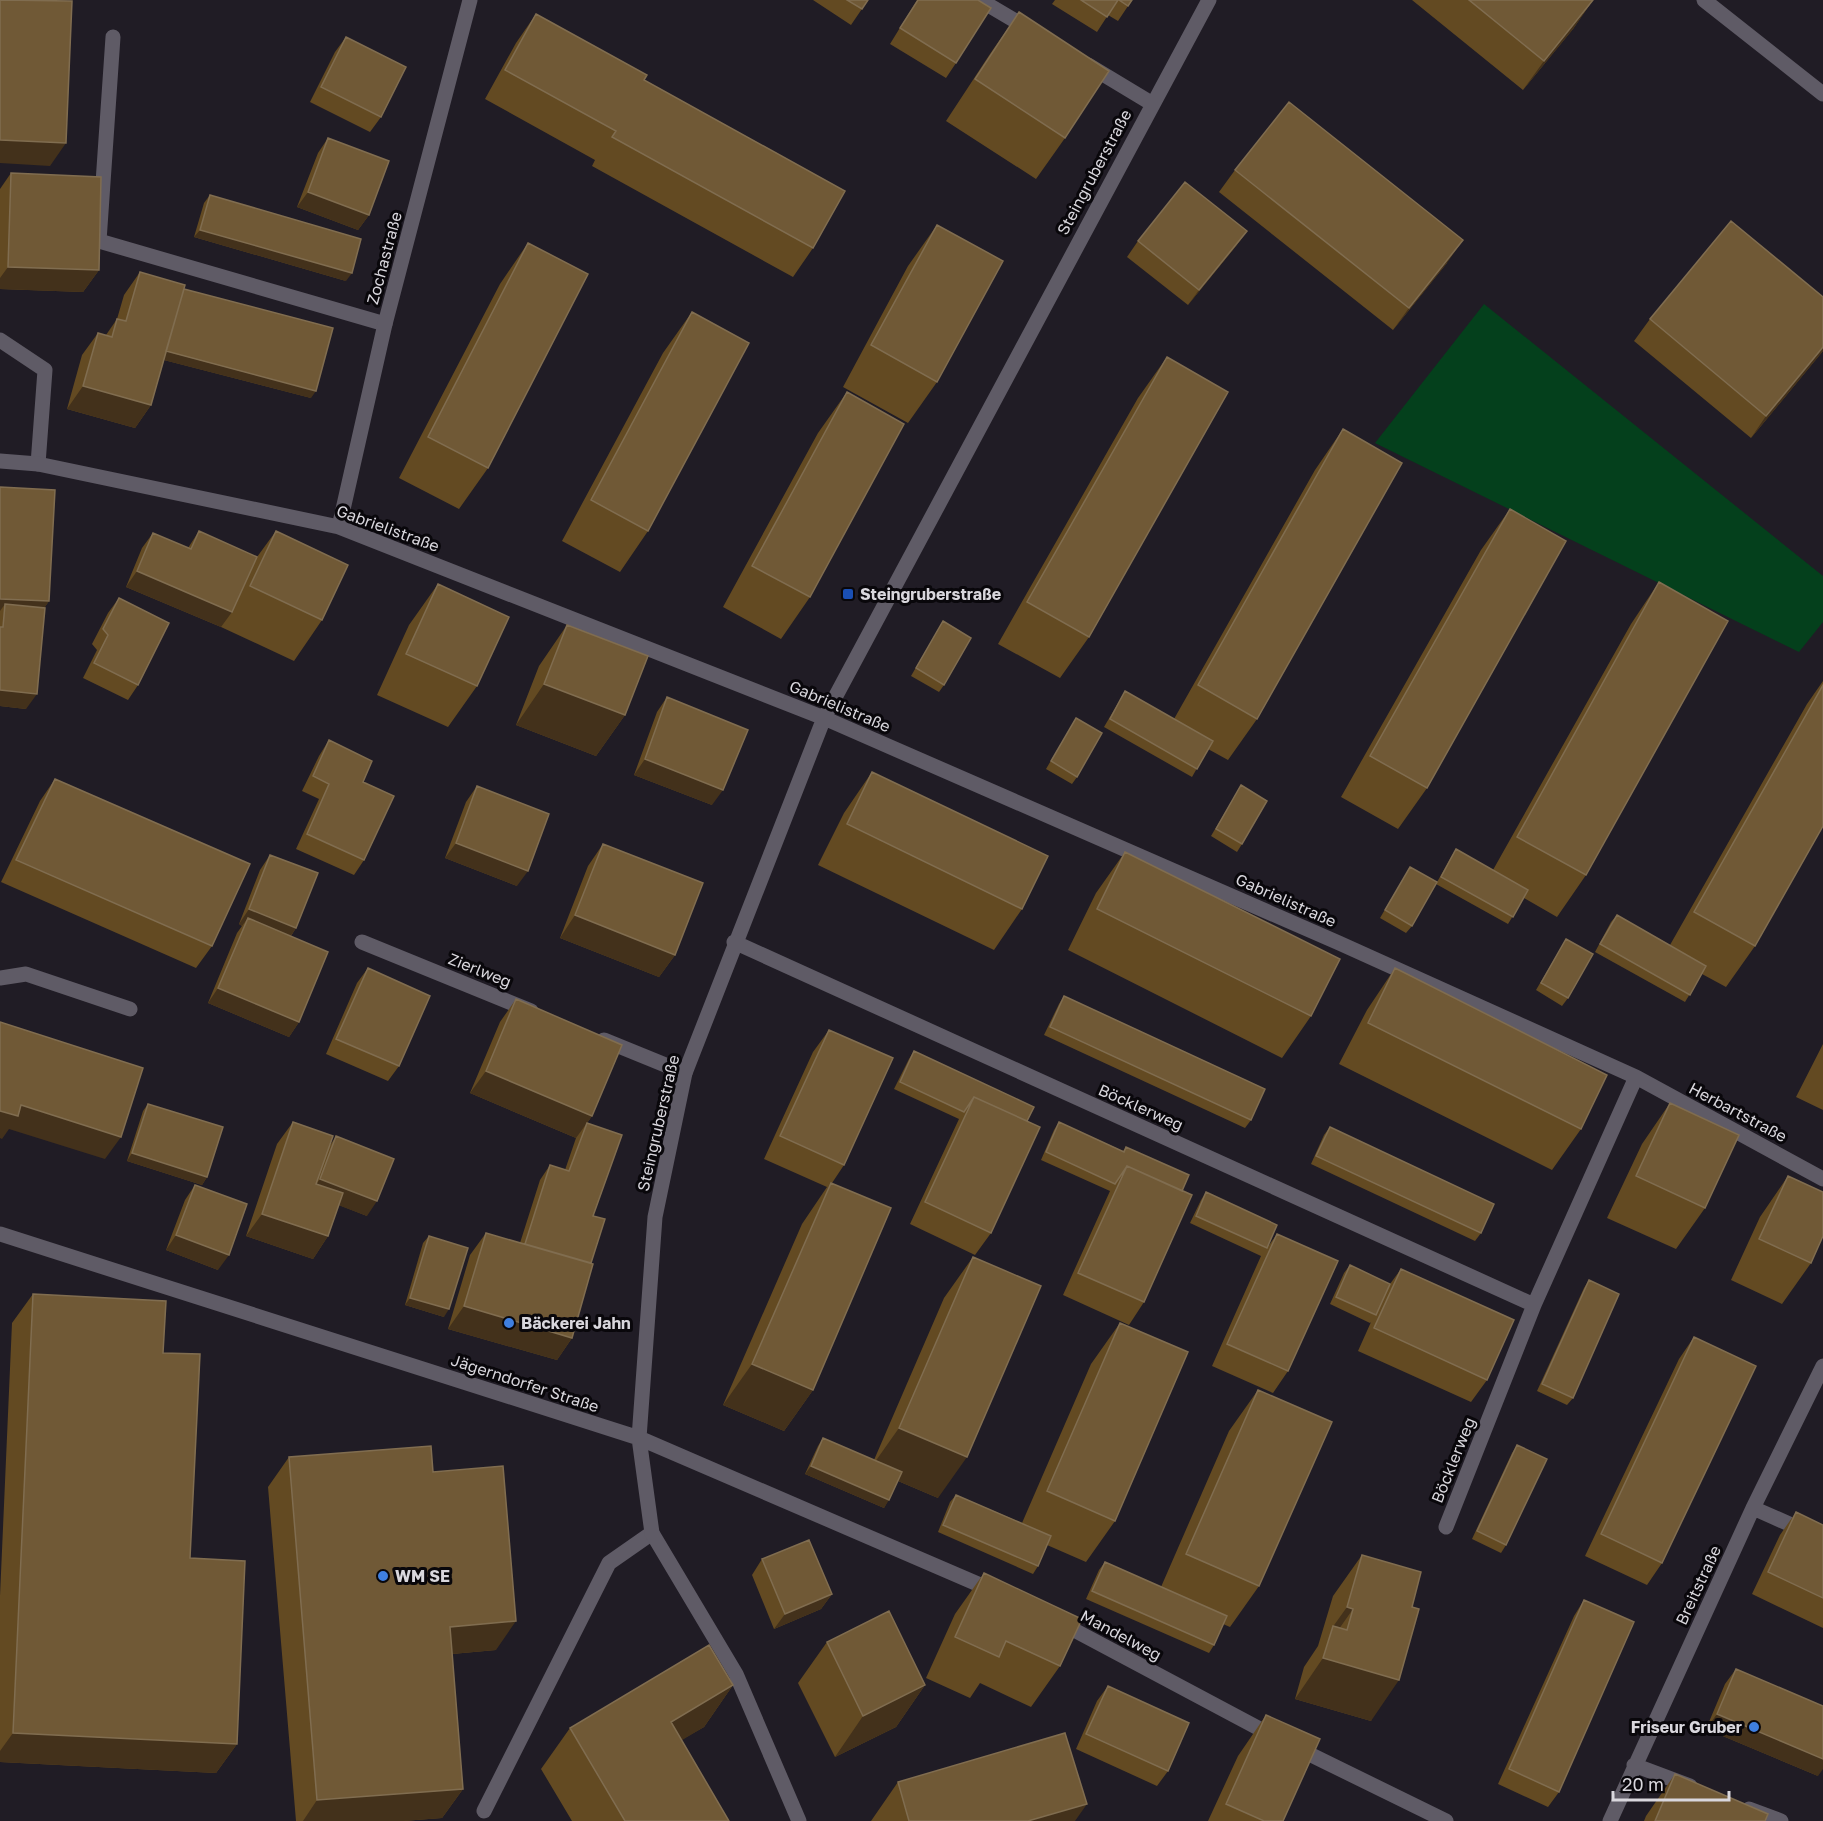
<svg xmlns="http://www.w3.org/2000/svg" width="1823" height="1821" font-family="'Golos Text',sans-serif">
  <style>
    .green { fill: #04401c }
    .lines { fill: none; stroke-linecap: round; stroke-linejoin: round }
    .service { stroke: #5f5b66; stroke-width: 15 }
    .minor { stroke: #5f5b66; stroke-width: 15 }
    .tertiary { stroke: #5f5b66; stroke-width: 15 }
    .wall { fill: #634a22 }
    .shaded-wall { fill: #43311b }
    .building { fill: #705936; stroke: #806d50; stroke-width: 1.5 }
    .transit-dot { fill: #1a4fb4; stroke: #09070b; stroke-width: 2 }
    .shop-dot { fill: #3f7fe0; stroke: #09070b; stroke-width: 2 }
    .labels { text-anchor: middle; stroke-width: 6; stroke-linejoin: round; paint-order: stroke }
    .street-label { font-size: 16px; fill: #d9d7dd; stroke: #09070b }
    .poi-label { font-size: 16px; font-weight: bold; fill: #d9d7dd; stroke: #09070b; text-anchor: start }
  </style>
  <rect width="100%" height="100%" fill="#201c25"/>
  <!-- green -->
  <path class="green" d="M1484,304L1823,576V622L1799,652L1375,443Z"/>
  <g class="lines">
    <!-- service -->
    <path class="service" d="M113,37L99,241L385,324
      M0,340L45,370L38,464
      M362,942L531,1011
      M0,978L26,974L130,1009
      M604,1040L685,1073
      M484,1811L609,1563L652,1533"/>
    <!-- minor -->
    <path class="minor" d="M980,0L1029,29
      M1088,65L1151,103
      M0,461L38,464L339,527L824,718L1339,943L1636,1077L1823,1179
      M339,527L385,324L470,0
      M734,942L1534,1305L1636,1077
      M0,1234L639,1438L994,1591
      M1753,1508L1823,1539
      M1446,1527L1534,1305
      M1059,1622L1273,1736
      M1295,1747L1446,1821
      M1634,1765L1690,1786
      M1749,1809L1781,1821
      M799,1821L736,1674L652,1533L639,1438L655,1217L685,1073L824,718L1209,0
      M1610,1821L1753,1508L1823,1366"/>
    <!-- tertiary -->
    <path class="tertiary" d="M1704,0L1823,94"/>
  </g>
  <!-- wall -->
  <path class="wall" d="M813,0H868L851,25Z
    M917,0H978L956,63L946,78L890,44Z
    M1055,0H1132L1118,21L1108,15L1097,32L1052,4Z
    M1412,0H1593L1573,29L1523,90Z
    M1019,12L1065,138L1036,179L946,121L990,54Z
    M536,14L644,80L813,248L793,277L592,166L595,160L485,99L516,43Z
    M346,37L381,117L370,132L310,102L335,52Z
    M328,138L369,215L358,230L297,207L318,153Z
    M1235,170L1447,263L1393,330L1219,192Z
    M11,173L99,270L83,292L0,289V189Z
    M210,195L346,281L194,237L204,203Z
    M937,225V382L908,423L843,387L908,266Z
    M1247,231L1236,246L1188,305L1127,257L1138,241Z
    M528,243L488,468L459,509L399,478L500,284Z
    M140,272L184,289L311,398L164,360L151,405L135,428L67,409L82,355L98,333L106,335L117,319L124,295Z
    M692,312L648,531L620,572L562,541L663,353Z
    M1650,319L1823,351L1751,438L1634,341Z
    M1167,357L1089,637L1060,678L998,644L1138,398Z
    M847,392L810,597L781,639L723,607L818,433Z
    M1343,429L1257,719L1228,760L1208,749L1192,777L1104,727L1125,691L1174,719L1315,470Z
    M0,487L49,601L44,608L26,709L0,706Z
    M1510,509L1427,788L1398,829L1341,797L1481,550Z
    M199,531L257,557L276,531L322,620L294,661L221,627L126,587L142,548L153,533L188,548Z
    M1659,582L1586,875L1557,917L1524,898L1508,924L1436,884L1451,857L1456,849L1493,870L1631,624Z
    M438,584L477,686L448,727L377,695L409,625Z
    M119,598L138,685L128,700L83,678L97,650L92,644L108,613Z
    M943,621L944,685L939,692L911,676Z
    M567,625L625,715L596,756L516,725L539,666Z
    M1823,681V826L1755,946L1726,987L1702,974L1685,1002L1595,952L1611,922L1617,915L1670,945L1807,704Z
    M667,697L712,805L634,775L657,712Z
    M1076,718L1077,777L1072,784L1046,769Z
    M329,740L363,782L364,860L354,875L296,849L319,799L302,791L319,756Z
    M872,772L1022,909L994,950L818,865L844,813Z
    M55,779L212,946L196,968L1,882L40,801Z
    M1241,785L1242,844L1237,852L1211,836Z
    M477,786L517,886L445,858L466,802Z
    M603,844L675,955L659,977L560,938L588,866Z
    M1125,852L1311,1016L1282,1058L1068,950L1096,893Z
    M270,855L296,928L291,936L299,1022L289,1037L208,1003L237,933L242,926L239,924L260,870Z
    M1410,867L1412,926L1406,933L1380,918Z
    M1566,939L1568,998L1562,1006L1536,990Z
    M368,968L399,1066L388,1081L326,1054L357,983Z
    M1395,968L1581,1129L1552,1170L1339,1064L1367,1010Z
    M1064,996L1251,1120L1245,1128L1044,1035L1059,1004Z
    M516,999L592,1116L587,1123L593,1216L591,1263L572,1338L557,1360L448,1329L470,1255L486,1233L520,1243L540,1180L550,1165L565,1170L576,1138L470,1093L500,1022Z
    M829,1030L844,1165L832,1183L813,1390L784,1431L723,1405L802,1224L827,1187L764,1159L813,1052Z
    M1823,1044V1110L1796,1097Z
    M914,1051L1027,1121L991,1233L975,1255L910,1224L959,1119L894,1089L909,1059Z
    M1670,1103L1705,1208L1676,1249L1607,1218L1642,1144Z
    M148,1104L207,1177L202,1185L127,1161L143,1111Z
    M293,1122L329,1147L336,1136L367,1216L339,1205L328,1236L313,1259L246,1236L277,1144Z
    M1059,1122L1123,1151L1126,1147L1182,1191L1144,1302L1129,1325L1063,1295L1110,1191L1041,1160L1054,1130Z
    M1330,1127L1481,1233L1475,1241L1311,1164L1324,1135Z
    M1788,1176L1811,1263L1782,1304L1731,1280L1760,1217Z
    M195,1185L218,1270L166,1250L185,1200Z
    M1206,1192L1267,1248L1277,1234L1288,1371L1273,1393L1212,1366L1261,1256L1190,1223L1201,1200Z
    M429,1236L444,1317L405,1305L423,1243Z
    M973,1257L938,1498L898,1481L884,1508L805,1474L818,1446L823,1438L874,1460L944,1298Z
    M1350,1265L1390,1284L1401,1269L1487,1380L1471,1402L1358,1351L1371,1322L1370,1323L1330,1304L1344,1273Z
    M1589,1280L1573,1398L1567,1405L1537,1391L1584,1288Z
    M33,1294L163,1353L190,1558L237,1744L216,1773L0,1762V1596L12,1323Z
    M1120,1323L1115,1521L1086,1562L1047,1545L1038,1566L1033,1574L938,1532L950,1502L956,1495L1022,1523L1091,1364Z
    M1694,1337L1662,1563L1647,1585L1585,1556L1679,1359Z
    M1258,1390L1259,1586L1230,1627L1223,1624L1214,1645L1209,1653L1086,1599L1099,1570L1105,1562L1161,1587L1229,1431Z
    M1517,1445L1506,1545L1501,1553L1472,1539L1512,1453Z
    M289,1457L433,1472L496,1650L452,1654L463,1789L442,1818L403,1821H296L268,1487Z
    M1796,1512L1823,1525V1628L1752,1594L1780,1535Z
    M1362,1555L1412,1607L1371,1721L1295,1699L1304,1667L1318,1646L1333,1596Z
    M762,1559L832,1594L821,1609L774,1629L752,1575Z
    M984,1573L1060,1666L1031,1707L980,1683L970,1698L926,1678L955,1614Z
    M1584,1600L1559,1792L1548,1807L1498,1784L1574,1616Z
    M827,1642L925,1685L896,1727L835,1757L798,1683Z
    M1736,1669L1818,1776L1706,1729L1725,1684Z
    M733,1685L704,1727L681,1740L729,1821H572L541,1769L570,1728Z
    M1108,1686L1168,1771L1157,1786L1076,1749L1097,1701Z
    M1266,1715L1283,1821H1208L1238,1756Z
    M1675,1774L1765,1821H1644L1646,1816Z
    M898,1782L1075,1821H871Z"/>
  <!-- shaded-wall -->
  <path class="shaded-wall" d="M1593,0L1573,29L1523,90L1544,61Z
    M0,140L66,143L50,166L0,163Z
    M308,192L369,215L358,230L297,207Z
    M200,230L352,273L346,281L194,237Z
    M1247,231L1236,246L1188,305L1199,290Z
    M1463,240L1447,263L1393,330L1409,308Z
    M8,267L99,270L83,292L0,289V278Z
    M1823,347V351L1751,438L1766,416Z
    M161,350L316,391L311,398L156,358Z
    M83,386L151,405L135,428L67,409Z
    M137,571L232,612L221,627L126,587Z
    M0,599L49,601L39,616L5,604L0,611Z
    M544,684L625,715L596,756L516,725Z
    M0,690L37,694L26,709L0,706Z
    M645,759L723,790L712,805L634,775Z
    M456,843L528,871L517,886L445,858Z
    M249,909L296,928L286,943L248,918L242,926L239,924Z
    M575,915L675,955L659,977L560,938Z
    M218,988L299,1022L289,1037L208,1003Z
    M486,1071L592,1116L576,1138L470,1093Z
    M21,1105L121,1137L105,1159L9,1129L2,1139L0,1138V1111Z
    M132,1153L207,1177L202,1185L127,1161Z
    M320,1179L377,1201L367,1216L309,1194Z
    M262,1214L328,1236L313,1259L246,1236Z
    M176,1235L229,1255L218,1270L166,1250Z
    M410,1298L449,1309L444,1317L405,1305Z
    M464,1306L572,1338L557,1360L448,1329Z
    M752,1364L813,1390L784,1431L723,1405Z
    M899,1428L967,1457L938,1498L870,1469Z
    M811,1466L889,1500L884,1508L805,1474Z
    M832,1594L821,1609L774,1629L785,1614Z
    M1347,1607L1353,1609L1327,1646L1332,1628Z
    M516,1621L496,1650L429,1656L450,1627Z
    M1323,1658L1399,1680L1371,1721L1295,1699Z
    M733,1685L704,1727L642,1764L671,1722Z
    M925,1685L896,1727L835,1757L863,1716Z
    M1717,1714L1823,1759V1769L1818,1776L1706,1729Z
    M13,1733L237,1744L216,1773L0,1762V1751Z
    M463,1789L442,1818L403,1821H303L317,1800Z
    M1087,1804L1075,1821H1028Z"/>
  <!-- building -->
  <path class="building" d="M0,0L72,1L66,143L0,140Z
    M847,0H868L862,9Z
    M918,0H978L991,8L956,63L900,28Z
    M1081,0H1118L1107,17Z
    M1119,0H1132L1128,6Z
    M1469,0H1593L1544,61Z
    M1019,12L1109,71L1065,138L975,79Z
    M536,14L647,75L644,80L845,191L813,248L612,137L616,131L505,70Z
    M346,37L406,67L381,117L321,87Z
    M1289,102L1463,240L1409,308L1235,170Z
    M328,138L389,161L369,215L308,192Z
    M11,173L101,177L99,270L8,267Z
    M1185,182L1247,231L1199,290L1138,241Z
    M210,195L361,239L352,273L200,230Z
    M1731,221L1823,297V347L1766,416L1650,319Z
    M937,225L1003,261L937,382L871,345Z
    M528,243L588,274L488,468L428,437Z
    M140,272L185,285L151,405L83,386L98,333L112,337L117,319L126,321Z
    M184,289L333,328L316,391L166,351Z
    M692,312L749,343L648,531L591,500Z
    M1167,357L1228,392L1089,637L1027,602Z
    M847,392L904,424L810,597L752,566Z
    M1343,429L1402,463L1257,719L1198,685Z
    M0,487L55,490L49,601L0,599Z
    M1510,509L1566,541L1427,788L1370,756Z
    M199,531L257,557L232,612L137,571L153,533L191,549Z
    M276,531L348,565L322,620L250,586Z
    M1659,582L1728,621L1586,875L1517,837Z
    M438,584L509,617L477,686L406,654Z
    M119,598L169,623L138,685L94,663L108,635L103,629Z
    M5,604L45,608L37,694L0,690V627H3Z
    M943,621L971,638L944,685L916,668Z
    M567,625L648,656L625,715L544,684Z
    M1823,685V826L1755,946L1694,912Z
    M1125,691L1213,741L1197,769L1110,719Z
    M667,697L748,730L723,790L645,759Z
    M1076,718L1102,733L1077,777L1051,761Z
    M329,740L372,761L363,782L394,796L364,860L307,834L329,784L313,776Z
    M872,772L1048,856L1022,909L847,824Z
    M55,779L250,864L212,946L16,860Z
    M1241,785L1267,801L1242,844L1216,829Z
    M477,786L549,814L528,871L456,843Z
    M603,844L703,883L675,955L575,915Z
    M1456,849L1528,890L1513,917L1441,877Z
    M1125,852L1340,959L1311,1016L1097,909Z
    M270,855L318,873L296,928L249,909Z
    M1410,867L1437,882L1412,926L1385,910Z
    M1617,915L1706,966L1690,995L1600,944Z
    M248,918L328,952L299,1022L218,988Z
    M1566,939L1593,954L1568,998L1541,983Z
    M368,968L430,996L399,1066L336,1039Z
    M1395,968L1607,1075L1581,1129L1368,1023Z
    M1064,996L1265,1089L1251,1120L1050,1027Z
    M516,999L622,1045L592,1116L486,1071Z
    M0,1022L143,1068L121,1137L21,1105L18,1116L0,1111Z
    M829,1030L893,1058L844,1165L780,1136Z
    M914,1051L1034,1107L1027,1121L974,1097L964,1112L900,1082Z
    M974,1097L1040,1127L991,1233L925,1202Z
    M1670,1103L1739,1135L1705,1208L1636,1176Z
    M148,1104L223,1127L207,1177L132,1153Z
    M293,1122L333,1136L316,1184L343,1193L328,1236L262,1214Z
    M1059,1122L1124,1152L1126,1147L1189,1175L1182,1191L1127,1166L1115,1184L1046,1152Z
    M587,1123L622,1135L593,1216L605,1219L591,1263L525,1244L550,1165L569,1171Z
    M1330,1127L1494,1204L1481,1233L1316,1156Z
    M336,1136L394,1159L377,1201L320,1179Z
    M1127,1166L1192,1195L1144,1302L1078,1273Z
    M1788,1176L1823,1192V1236L1811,1263L1759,1239Z
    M831,1183L891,1208L813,1390L752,1364Z
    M195,1185L247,1204L229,1255L176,1235Z
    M1206,1192L1277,1225L1267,1248L1196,1216Z
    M486,1233L593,1264L572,1338L464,1306Z
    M1277,1234L1338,1261L1288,1371L1227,1344Z
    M429,1236L468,1248L449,1309L410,1298Z
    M973,1257L1041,1286L967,1457L899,1428Z
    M1350,1265L1390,1284L1376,1315L1336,1297Z
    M1401,1269L1514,1320L1487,1380L1374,1328Z
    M1589,1280L1619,1294L1573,1398L1542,1384Z
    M33,1294L166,1301L163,1353L200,1354L190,1558L245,1561L237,1744L13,1733Z
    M1120,1323L1188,1352L1115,1521L1047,1491Z
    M1694,1337L1756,1366L1662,1563L1601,1534Z
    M1258,1390L1332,1422L1259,1586L1186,1554Z
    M823,1438L902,1472L889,1500L811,1466Z
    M1517,1445L1547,1459L1506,1545L1477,1531Z
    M431,1446L433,1472L503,1466L516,1621L450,1627L463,1789L317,1800L289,1457Z
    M956,1495L1051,1536L1038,1566L943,1525Z
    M1796,1512L1823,1525V1598L1768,1572Z
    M809,1540L832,1594L785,1614L762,1559Z
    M1362,1555L1421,1572L1412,1607L1419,1609L1399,1680L1323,1658L1333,1626L1347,1630L1353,1609L1347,1607Z
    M1105,1562L1227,1616L1214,1645L1092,1591Z
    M984,1573L1082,1619L1060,1666L1006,1641L999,1657L955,1637Z
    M1584,1600L1634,1622L1559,1792L1509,1769Z
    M889,1611L925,1685L863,1716L827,1642Z
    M709,1645L733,1685L671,1722L729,1821H625L570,1728Z
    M1736,1669L1823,1706V1759L1717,1714Z
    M1108,1686L1189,1723L1168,1771L1086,1734Z
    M1266,1715L1320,1739L1283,1821H1264L1226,1804Z
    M1065,1733L1087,1804L1028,1821H909L898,1782Z
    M1675,1774L1768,1814L1765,1821H1655Z"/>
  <!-- markers -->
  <rect class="transit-dot" x="842" y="588" width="12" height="12" rx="3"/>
  <g class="shop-dot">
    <circle cx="509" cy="1323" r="6"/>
    <circle cx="383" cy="1576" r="6"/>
    <circle cx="1754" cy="1727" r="6"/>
  </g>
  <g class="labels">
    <!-- street labels -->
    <g class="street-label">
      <text transform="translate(1094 172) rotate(-62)" y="6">Steingruberstraße</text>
      <text transform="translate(384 258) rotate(-75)" y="6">Zochastraße</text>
      <text transform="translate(388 528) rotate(20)" y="6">Gabrielistraße</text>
      <text transform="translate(840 706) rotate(23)" y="6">Gabrielistraße</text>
      <text transform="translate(1286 900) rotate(24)" y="6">Gabrielistraße</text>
      <text transform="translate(480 970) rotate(22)" y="6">Zierlweg</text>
      <text transform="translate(1141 1107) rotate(24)" y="6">Böcklerweg</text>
      <text transform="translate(1738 1112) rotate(28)" y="6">Herbartstraße</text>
      <text transform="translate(658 1123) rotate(-77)" y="6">Steingruberstraße</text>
      <text transform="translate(525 1383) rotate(18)" y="6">Jägerndorfer Straße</text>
      <text transform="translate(1453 1460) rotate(-68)" y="6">Böcklerweg</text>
      <text transform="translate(1698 1585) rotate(-65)" y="6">Breitstraße</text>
      <text transform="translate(1121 1635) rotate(28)" y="6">Mandelweg</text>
    </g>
    <!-- poi labels -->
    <g class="poi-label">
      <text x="860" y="600">Steingruberstraße</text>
      <text x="521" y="1329">Bäckerei Jahn</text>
      <text x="395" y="1582">WM SE</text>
      <text x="1742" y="1733" text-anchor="end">Friseur Gruber</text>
    </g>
  </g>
  <!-- scale -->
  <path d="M1613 1791v9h116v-9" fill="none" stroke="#d9d7dd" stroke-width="3"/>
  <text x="1622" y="1791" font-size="18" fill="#d9d7dd" stroke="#09070b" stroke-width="4.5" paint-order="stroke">20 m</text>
</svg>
